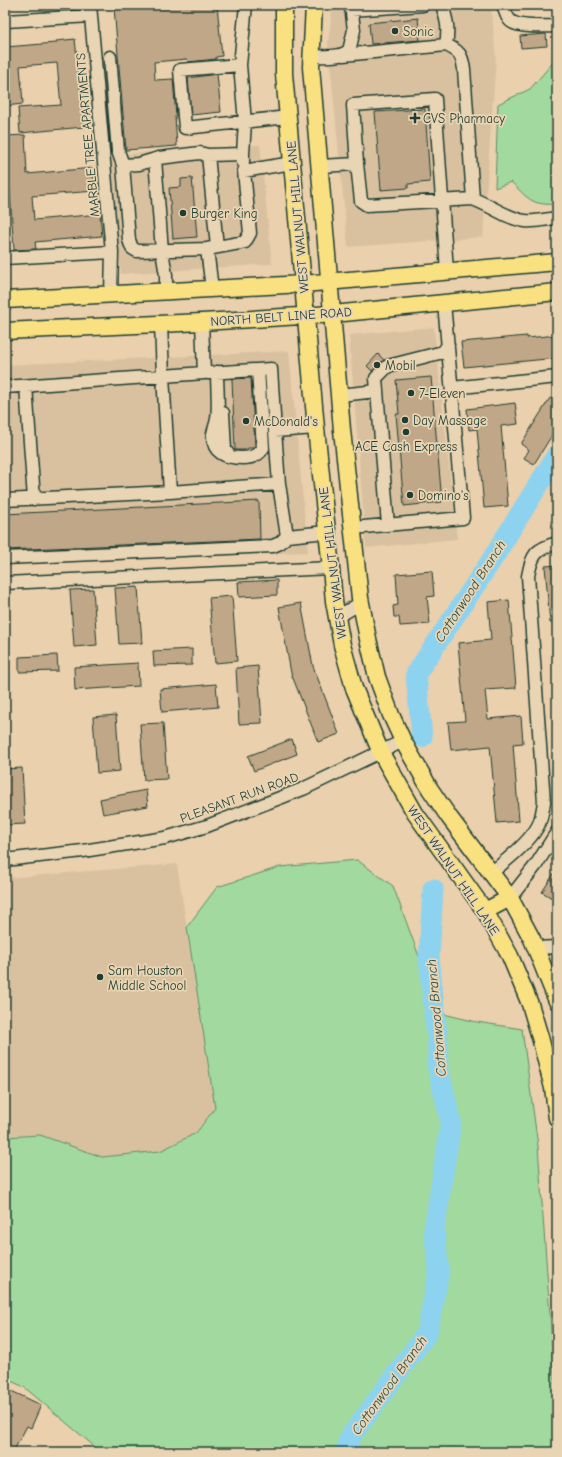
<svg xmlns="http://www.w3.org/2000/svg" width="562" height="1457" font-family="'Comic Neue',sans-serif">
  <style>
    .built { fill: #d9c1a0 }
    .green { fill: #a1d99e; stroke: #608b69 }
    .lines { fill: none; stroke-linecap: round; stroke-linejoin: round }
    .river { stroke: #8dd3ef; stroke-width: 21 }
    .building { fill: #c0a787; stroke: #1f3d34 }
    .minor-casing { stroke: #1f3d34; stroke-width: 15 }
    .major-casing { stroke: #1f3d34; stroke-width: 19 }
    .minor { stroke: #e9d5b3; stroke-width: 12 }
    .major { stroke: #f9e181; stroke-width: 16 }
    .poi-dot { fill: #1f3d34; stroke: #e9d5b3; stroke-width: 1.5 }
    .labels { text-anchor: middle; stroke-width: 3.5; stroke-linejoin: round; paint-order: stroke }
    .poi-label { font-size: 13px; fill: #1f3d34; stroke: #e9d5b3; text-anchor: start }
    .street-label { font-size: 13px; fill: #1f3d34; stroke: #e9d5b3 }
    .water-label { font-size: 14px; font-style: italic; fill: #2a4c47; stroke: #e9d5b3 }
  </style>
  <rect width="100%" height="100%" fill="#ead0ad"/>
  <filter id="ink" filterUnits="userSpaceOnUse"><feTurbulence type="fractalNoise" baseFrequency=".025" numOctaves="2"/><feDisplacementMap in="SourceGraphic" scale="8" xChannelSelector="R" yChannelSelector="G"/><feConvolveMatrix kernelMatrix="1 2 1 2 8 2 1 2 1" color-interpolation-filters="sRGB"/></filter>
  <g filter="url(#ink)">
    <!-- built -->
    <path class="built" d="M333,5H491L496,59L483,237L348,247L328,42Z
      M260,145L272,264L121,274L111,155Z
      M434,327L457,539L366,548L349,335Z
      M289,351L308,552L5,565V365Z
      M177,864L215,1108L196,1133L160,1151L102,1157L40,1135L5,1137V878Z"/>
    <!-- green -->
    <path class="green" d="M557,58V204C531,206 528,198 511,182L495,188L498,104L530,89Z
      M357,860L393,886L420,959L435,1012L477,1022L522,1029L538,1146L554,1372L557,1391V1452H101L24,1387L5,1378V1137L40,1135L102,1157L160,1151L196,1133L215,1108L187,927L217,887L280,867Z"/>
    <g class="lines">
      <!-- river -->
      <path class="river" d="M422,737L416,674L491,561L557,455
        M345,1452L351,1436L427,1333L439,1271L434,1230L451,1122L437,1064L438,1047L429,957L433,889"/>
    </g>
    <!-- building -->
    <path class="building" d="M140,5H217L222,56L216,57V59L188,62L187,59L154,62L155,80L173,79L176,116H175L177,146L126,150L114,7Z
      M418,18L420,40L371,44L369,23Z
      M546,34L547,46L521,48L520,36Z
      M75,39L84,127L20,133L18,108L61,105L57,63L20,66L23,104L5,106V47L56,43V41Z
      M217,74L221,112L191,115L188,78Z
      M425,109L430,182L408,184V188L381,190L375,112Z
      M25,135L27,174L93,168L95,191L32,196L34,220L100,214L102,236L35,242L36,249L14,250L6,136Z
      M192,178L197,237L173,239L169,188L181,187V179Z
      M557,335V358L464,367L461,342L527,336V338Z
      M378,354L384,360L372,371L367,366Z
      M431,377L442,502L404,506L396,414H399L396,380Z
      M251,378L255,446L254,448H248L247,450H235L232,379Z
      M550,398L557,402V427L534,464L524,458L529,450L521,444Z
      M515,403L518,424L501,426L508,506L484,508L477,429L469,430L467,409Z
      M259,501L260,539L5,550V514Z
      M557,565V622L550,623L545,566Z
      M432,571L434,596L427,597L430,624L400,626L399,617H394L393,606L398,605L396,574Z
      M277,580V595L239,597L238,582Z
      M138,587L142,643L119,644L115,588Z
      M93,589L97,645L74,647L70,590Z
      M232,596L237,661L215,663L209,598Z
      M509,600L516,688L485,690L488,719L521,716L523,743L513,744L519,821L497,823L490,746L451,750L448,722L465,721L458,643L491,640L488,602Z
      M301,603L313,666L339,734L318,742L291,673L279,607Z
      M192,649V665L154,666L153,651Z
      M57,655L58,671L19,672V657Z
      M138,663L139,686L75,690L74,667Z
      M258,666L262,723L239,724L236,668Z
      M216,684L218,707L162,712L160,689Z
      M116,715L120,771L97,773L93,717Z
      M163,723L167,779L144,780L140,724Z
      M292,739L297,754L254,771L248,756Z
      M22,768L25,824L5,825V769Z
      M146,790L148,806L103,814L100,799Z
      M557,869V901L542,892Z
      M5,1388L41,1405L31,1428L27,1426L13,1452H5Z"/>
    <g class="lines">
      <defs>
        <path id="minor" d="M90,5L112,252L111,295
          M442,5C447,21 449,28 446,45
          M503,5C505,11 507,19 512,22C522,28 545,26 557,26
          M351,10L423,5
          M5,17L6,21L91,16
          M343,55L446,45C459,51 462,54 464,69L473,199
          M312,56C324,56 338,58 349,51L354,30L351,5
          M110,57L118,151L123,165L129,240L132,248L137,251L207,249L245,242L250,233L244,171L292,163
          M240,65L180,70L185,128L288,117
          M243,154L245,122L240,65L246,5
          M208,155L217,247
          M155,159L162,251L166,275V292
          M357,164L353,105L435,99L447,271
          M123,165L139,164L159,158L200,153L208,155L243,154V162
          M320,166L357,164L361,201L367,205L473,199C490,205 508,219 525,221C535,222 547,219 557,218
          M207,249L212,289
          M5,258L112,252
          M161,324L163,376L204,373L202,322
          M217,372C217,388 219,404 217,419C216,425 214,429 213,434C212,453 226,458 242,458C251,458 259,456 263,448L258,370
          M208,373L271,369L275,431
          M26,386L34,499
          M5,387L163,376L170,492L279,484
          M452,388L557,377
          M377,391L388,525
          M340,395L377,391L376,378L388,366L443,352L448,345
          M223,413L225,450L230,456
          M316,428L275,431L279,484L287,536L327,532
          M5,500L170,492
          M353,528L463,518L444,303
          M5,558L273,546L280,543L287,536
          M5,583L331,568
          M337,617L361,603
          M5,860L83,851L165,838L207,826L303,789L403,741
          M491,873C506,861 535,838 540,821C542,815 543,808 544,802L528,576C532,554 536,549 557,543
          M510,898L536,865L557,832
          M536,948L557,947"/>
        <path id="major" d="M284,5V74L316,428L331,568L334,601L342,645L354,688L381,753L415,813L485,911L510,956L530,1004L540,1037L553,1088L557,1118
          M314,5L311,67L342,430L360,598L368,639L377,677L391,715L403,741L430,789L449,817L510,898L532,939L557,1001
          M5,300L303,284L557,262
          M5,331L202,322L333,314L557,292
          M485,911L510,898"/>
      </defs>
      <!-- minor casing -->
      <use href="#minor" class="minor-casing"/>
      <!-- major casing -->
      <use href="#major" class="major-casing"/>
      <!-- minor -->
      <use href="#minor" class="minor"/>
      <!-- major -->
      <use href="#major" class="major"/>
    </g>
  </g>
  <!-- markers -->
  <g class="poi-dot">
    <circle cx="395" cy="31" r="4"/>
    <path d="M413 112h4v4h4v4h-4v4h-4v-4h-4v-4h4z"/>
    <circle cx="183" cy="213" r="4"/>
    <circle cx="377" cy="365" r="4"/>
    <circle cx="411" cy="393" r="4"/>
    <circle cx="405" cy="420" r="4"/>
    <circle cx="246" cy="421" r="4"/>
    <circle cx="406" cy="432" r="4"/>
    <circle cx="410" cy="495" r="4"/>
    <circle cx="100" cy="977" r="4"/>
  </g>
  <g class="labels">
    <!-- poi labels -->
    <g class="poi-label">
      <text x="403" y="36">Sonic</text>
      <text x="423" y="123">CVS Pharmacy</text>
      <text x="191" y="218">Burger King</text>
      <text x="385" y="370">Mobil</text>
      <text x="419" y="398">7-Eleven</text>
      <text x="413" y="425">Day Massage</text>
      <text x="254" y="426">McDonald's</text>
      <text x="406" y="451" text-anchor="middle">ACE Cash Express</text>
      <text x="418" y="500">Domino's</text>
      <text x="108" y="975">Sam Houston<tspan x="108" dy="15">Middle School</tspan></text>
    </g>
    <!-- street labels -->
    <g class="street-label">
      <text transform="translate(87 135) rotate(-95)" y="5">MARBLE TREE APARTMENTS</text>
      <text transform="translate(297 217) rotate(-95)" y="5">WEST WALNUT HILL LANE</text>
      <text transform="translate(281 316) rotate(-4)" y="5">NORTH BELT LINE ROAD</text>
      <text transform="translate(332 563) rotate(-97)" y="5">WEST WALNUT HILL LANE</text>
      <text transform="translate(239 797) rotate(-20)" y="5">PLEASANT RUN ROAD</text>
      <text transform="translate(454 870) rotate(56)" y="5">WEST WALNUT HILL LANE</text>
    </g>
    <!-- water labels -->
    <g class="water-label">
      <text transform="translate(470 591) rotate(-57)" y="5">Cottonwood Branch</text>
      <text transform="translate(436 1018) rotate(-95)" y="5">Cottonwood Branch</text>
      <text transform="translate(389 1385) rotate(-54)" y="5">Cottonwood Branch</text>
    </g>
  </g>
  <!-- margin -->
  <rect width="562" height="1457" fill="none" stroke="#e9d5b3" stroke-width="20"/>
  <rect x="10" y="10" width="542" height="1437" fill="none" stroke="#1f3d34" stroke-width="1.5" filter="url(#ink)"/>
</svg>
